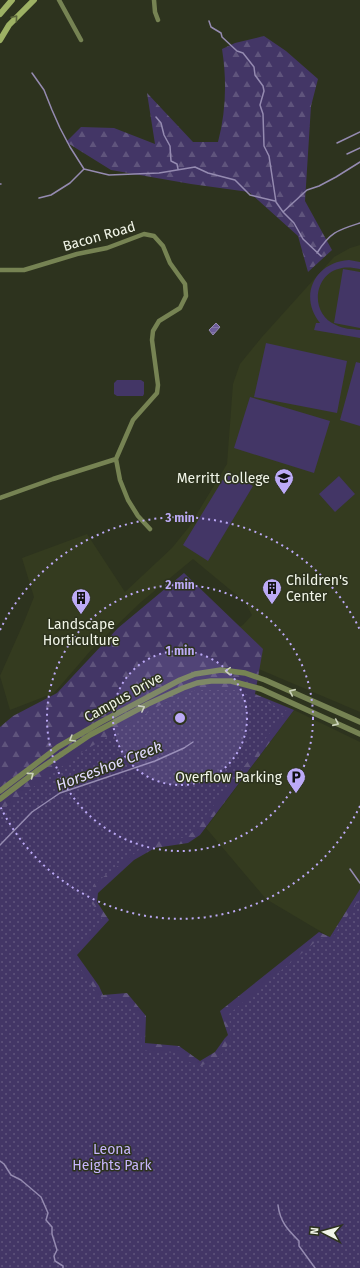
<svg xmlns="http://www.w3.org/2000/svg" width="360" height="1268" font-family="'Fira Sans',sans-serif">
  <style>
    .built { fill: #343b1f }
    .forest { fill: url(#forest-firs) }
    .park { fill: url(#park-dots) }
    .pitch { fill: #433666 }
    .water { fill: url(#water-rules); stroke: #958bb1 }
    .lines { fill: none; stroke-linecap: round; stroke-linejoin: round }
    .stream { stroke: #958bb1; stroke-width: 1.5 }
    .minor { stroke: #768353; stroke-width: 4.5 }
    .tertiary { stroke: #768353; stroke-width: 5.5 }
    .secondary { stroke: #9db164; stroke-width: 6 }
    .oneway { stroke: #5a653a }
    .oneway2 { stroke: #ccd3bb }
    .ring { fill: none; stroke: #bcaaf6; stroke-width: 2; stroke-dasharray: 2 4 }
    .labels { text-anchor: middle; stroke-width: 3; stroke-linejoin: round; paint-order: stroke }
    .street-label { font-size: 14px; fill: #f1f5e8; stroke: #2d331e }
    .poi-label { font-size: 14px; fill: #f1f5e8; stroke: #2d331e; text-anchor: end }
    .park-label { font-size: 14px; fill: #c7b6fd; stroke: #2d331e }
    .water-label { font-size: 15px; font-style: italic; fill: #e1dafe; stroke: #2d331e }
    .centre { fill: #bcaaf6; stroke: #2d331e; stroke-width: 2 }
    .ring-label { font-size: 12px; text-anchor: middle; font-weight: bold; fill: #bcaaf6; stroke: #2d331e; stroke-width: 3; stroke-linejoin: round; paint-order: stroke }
  </style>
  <defs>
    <pattern id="forest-firs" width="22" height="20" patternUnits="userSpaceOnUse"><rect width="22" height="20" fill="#433666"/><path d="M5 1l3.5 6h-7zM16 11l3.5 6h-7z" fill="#5f547c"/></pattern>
    <pattern id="park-dots" width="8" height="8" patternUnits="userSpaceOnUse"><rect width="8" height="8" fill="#433666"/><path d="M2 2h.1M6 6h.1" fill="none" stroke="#5f547c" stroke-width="1.8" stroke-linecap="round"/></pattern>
    <pattern id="water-rules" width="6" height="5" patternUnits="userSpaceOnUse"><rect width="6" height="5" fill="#6d5d99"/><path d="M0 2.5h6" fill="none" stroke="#8275a7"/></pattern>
  </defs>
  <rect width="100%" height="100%" fill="#2d331e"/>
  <!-- built -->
  <path class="built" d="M360,245V712L261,670L237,662L158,671L243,625L252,615L245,602L193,559L141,602L92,649L54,693L10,710L0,676L24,622L34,597L22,558L87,534L125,592L172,548L189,527L227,464L233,384L240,364L262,337L334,257L350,248Z
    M294,710L360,742V889L330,937L266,899L206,828Z"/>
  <!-- forest -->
  <path class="forest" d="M264,36L286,51L318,79L311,106L305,201L332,250L308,272L298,236L249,192L191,184L111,170L66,142L81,127L114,128L155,144L147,93L193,142H218C226,112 227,80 222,49L235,43Z
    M184,573L263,649L255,694L294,710L200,835L188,843L155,848L134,860L98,893L97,902L109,920L77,955L99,986L103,995L127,993L146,1016L145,1043L179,1046L200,1061L215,1052L225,1038L228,1035L220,1011L319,932L330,937L360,889V1268L0,1207V727L13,716L57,693L118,628Z"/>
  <!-- park -->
  <path class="park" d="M196,690H237L287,711L193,832L182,838L151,841L94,884L88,898L103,920L70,953L93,987L98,997L124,1000L140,1018L142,1050L175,1053L198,1067L219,1058L231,1040L229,1014L320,938L330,941L360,898V1268H0V811L82,752L162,704Z"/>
  <!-- pitch -->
  <path class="pitch" d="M349,260L360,262V269C354,268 348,267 342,268C313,273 309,314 336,325C343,329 352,329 360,330V338L314,330L316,323H320C298,296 315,262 349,260Z
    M343,269L360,272V328L334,323Z
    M266,343L347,361L337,413L254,397Z
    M356,362L360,363V426L340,420Z
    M117,380H141L144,382V394L143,396H117L114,394V383Z
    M250,397L330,421L314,473L234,448Z
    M228,471L253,486L208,561L183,545Z
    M339,476L355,494L335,512L319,494Z"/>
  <!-- water -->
  <path class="water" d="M216,323L220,327L213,335L209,330Z"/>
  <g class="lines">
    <!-- stream -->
    <path class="stream" d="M209,21L211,27L221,33L222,37L237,51L243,53L254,67L255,75L263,86L264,91L260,105L263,114L264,146L269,156L276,202L283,212L294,223L303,239L321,256
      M32,73L44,90L52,110L60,128L70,147L84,169
      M156,117L161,123L164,135L170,146L171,161L177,164L178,169
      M337,143L360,132
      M347,154L360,148
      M0,184H1
      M39,198L51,195L70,183L84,169L109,175L159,173L195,167L208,173L235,180L250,195L275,201
      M283,212L307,190L319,186L336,177L360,162
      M317,253C330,232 338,230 360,223
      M0,845L32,812L60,793L155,761L184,748L193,742
      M350,869L360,883
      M0,1161L4,1164L11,1175L21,1180L41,1197L48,1213L46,1220L52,1227V1234L57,1250L54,1256L55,1261L63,1266V1268
      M278,1205C280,1222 288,1230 299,1241V1246L315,1268"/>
    <!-- minor -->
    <path class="minor" d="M59,0L81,40
      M154,0L155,12L158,20
      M0,270H24L77,254L107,248L144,234L154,236L163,246L170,263L185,284L186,296L180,308L159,321L153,331L152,340L158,385L157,393L133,420L116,459L120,480L128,500L138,516L150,529
      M0,498L53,479L116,459"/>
    <!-- tertiary -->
    <path class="tertiary" d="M0,791L58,747L101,722L180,680L195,674L221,670L245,673L265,680L360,722
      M0,799L38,770L90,735L148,704L183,688L197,683L211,681H231L261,689L360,734"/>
    <!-- secondary -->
    <path class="secondary" d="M0,14L12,0
      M0,40L9,25L34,0"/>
  </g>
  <!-- one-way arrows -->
  <defs><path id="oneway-chevron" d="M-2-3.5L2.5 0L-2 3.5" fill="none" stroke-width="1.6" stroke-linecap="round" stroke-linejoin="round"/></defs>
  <use class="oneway" href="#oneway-chevron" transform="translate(15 18) rotate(-49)"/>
  <g class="oneway2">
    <use href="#oneway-chevron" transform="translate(228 671) rotate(-176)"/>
    <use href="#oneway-chevron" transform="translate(292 692) rotate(-156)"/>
    <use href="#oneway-chevron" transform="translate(142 708) rotate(-28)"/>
    <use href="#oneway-chevron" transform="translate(336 723) rotate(24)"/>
    <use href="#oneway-chevron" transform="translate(72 739) rotate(149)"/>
    <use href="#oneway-chevron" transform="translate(31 775) rotate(-37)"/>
  </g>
  <!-- distance rings -->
  <circle cx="180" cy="718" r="67" fill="#bcaaf6" fill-opacity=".12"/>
  <g class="ring">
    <circle cx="180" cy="718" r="67"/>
    <circle cx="180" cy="718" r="133"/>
    <path d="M360 806A200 200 0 0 1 0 806M0 630A200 200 0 0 1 360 630"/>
  </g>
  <!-- icons -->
  <defs>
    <symbol id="university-pin" viewBox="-11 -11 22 30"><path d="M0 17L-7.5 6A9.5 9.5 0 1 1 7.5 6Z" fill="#bcaaf6" stroke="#2d331e"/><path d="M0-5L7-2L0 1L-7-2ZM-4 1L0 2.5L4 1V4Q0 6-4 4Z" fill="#111"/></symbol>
    <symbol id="building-pin" viewBox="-11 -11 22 30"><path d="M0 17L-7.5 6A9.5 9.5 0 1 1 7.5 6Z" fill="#bcaaf6" stroke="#2d331e"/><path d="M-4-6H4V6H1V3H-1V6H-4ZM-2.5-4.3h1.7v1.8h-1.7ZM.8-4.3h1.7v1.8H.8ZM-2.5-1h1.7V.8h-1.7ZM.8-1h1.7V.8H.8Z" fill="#111"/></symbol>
    <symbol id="parking-pin" viewBox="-11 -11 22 30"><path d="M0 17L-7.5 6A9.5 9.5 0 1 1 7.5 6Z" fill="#bcaaf6" stroke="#2d331e"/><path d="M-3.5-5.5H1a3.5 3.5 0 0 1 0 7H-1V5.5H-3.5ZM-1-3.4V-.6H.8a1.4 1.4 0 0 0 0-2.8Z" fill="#111"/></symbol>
  </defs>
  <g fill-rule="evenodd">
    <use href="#university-pin" x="273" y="467" width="22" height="30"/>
    <use href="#building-pin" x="261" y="577" width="22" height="30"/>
    <use href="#building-pin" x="70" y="587" width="22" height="30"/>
    <use href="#parking-pin" x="285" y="766" width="22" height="30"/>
  </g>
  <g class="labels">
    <!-- street labels -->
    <g class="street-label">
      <text transform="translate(99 236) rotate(-16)" y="5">Bacon Road</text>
      <text transform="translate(123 697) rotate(-29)" y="5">Campus Drive</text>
    </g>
    <!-- poi labels -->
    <g class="poi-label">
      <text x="270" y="483">Merritt College</text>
      <text x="286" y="585" text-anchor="start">Children's<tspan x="286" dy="16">Center</tspan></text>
      <text x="81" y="629" text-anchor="middle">Landscape<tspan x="81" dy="16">Horticulture</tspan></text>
      <text x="282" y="782">Overflow Parking</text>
    </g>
    <!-- park labels -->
    <g class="park-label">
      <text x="112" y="1154">Leona<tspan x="112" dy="16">Heights Park</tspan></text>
    </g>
    <!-- water labels -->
    <g class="water-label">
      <text transform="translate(109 766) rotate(-21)" y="5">Horseshoe Creek</text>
    </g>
  </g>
  <circle cx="180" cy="718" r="6" class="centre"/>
  <g class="ring-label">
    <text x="180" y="522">3 min</text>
    <text x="180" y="589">2 min</text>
    <text x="180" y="655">1 min</text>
  </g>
  <!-- north arrow -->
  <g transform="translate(324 1232) rotate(276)" stroke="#2d331e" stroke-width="3" paint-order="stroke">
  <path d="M0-3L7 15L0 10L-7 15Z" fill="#f1f5e8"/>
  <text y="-6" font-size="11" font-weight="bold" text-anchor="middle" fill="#f1f5e8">N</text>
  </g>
</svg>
